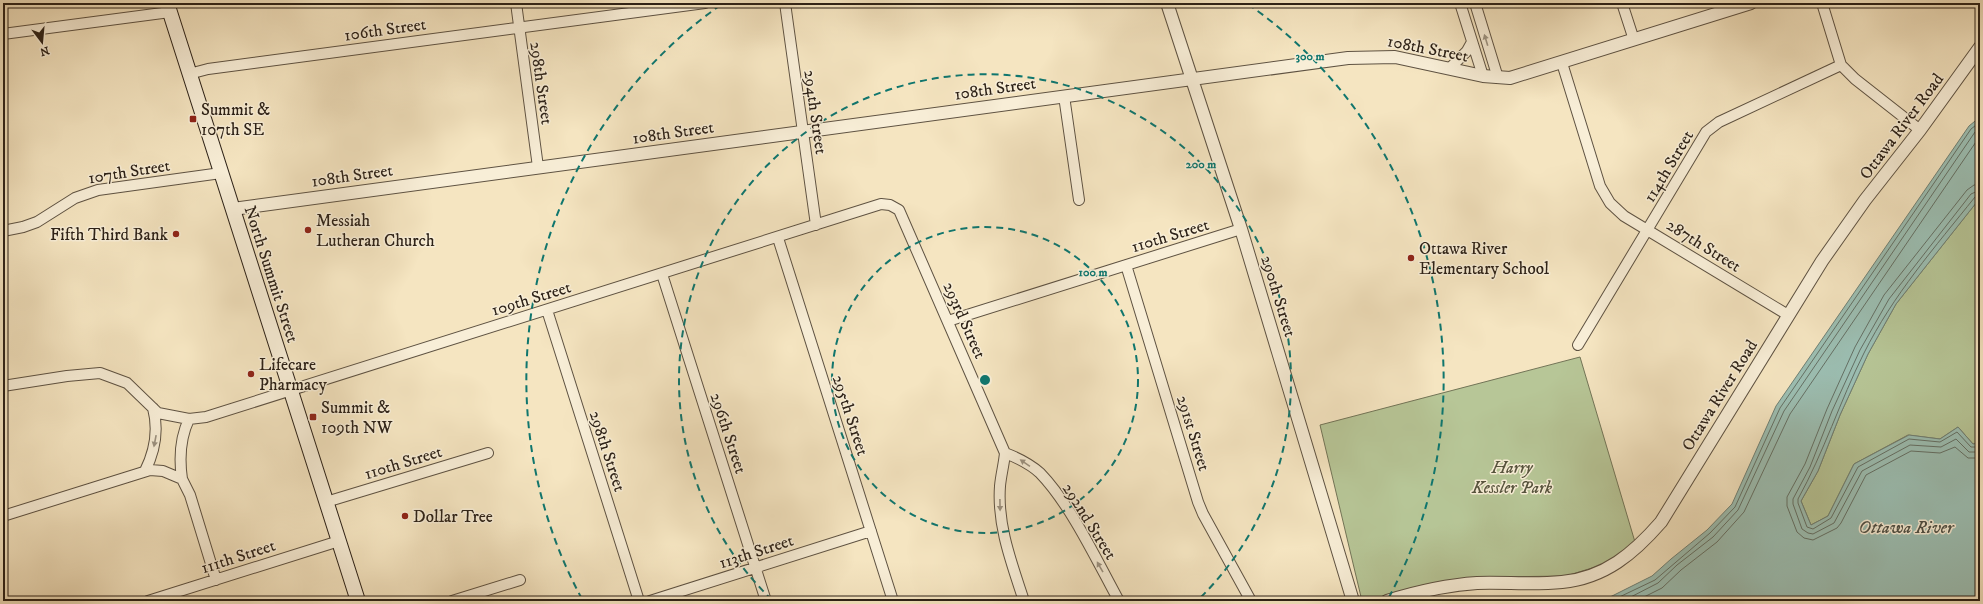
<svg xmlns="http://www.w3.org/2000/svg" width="1983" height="604" font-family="'IM FELL DW Pica',serif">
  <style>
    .green { fill: #b7c697; stroke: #727457 }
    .water { fill: #9cbfb3; stroke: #6f8075 }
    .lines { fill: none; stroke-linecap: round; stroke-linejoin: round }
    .shore { stroke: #647065; stroke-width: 1 }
    .minor-casing { stroke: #5e5242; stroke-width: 12 }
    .tertiary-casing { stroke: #5e5242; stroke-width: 14 }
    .secondary-casing { stroke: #2c2117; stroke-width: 16 }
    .minor { stroke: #f8eed7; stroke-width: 10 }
    .tertiary { stroke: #f8eed7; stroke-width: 12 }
    .secondary { stroke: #f8eed7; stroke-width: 14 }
    .oneway { fill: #9c9281 }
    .ring { fill: none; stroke: #0f766e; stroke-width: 2; stroke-dasharray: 7 5 }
    .poi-dot { fill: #8f2418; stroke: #f8eed7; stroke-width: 1.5 }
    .labels { text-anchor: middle; stroke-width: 3; stroke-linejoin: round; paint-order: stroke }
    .street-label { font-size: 17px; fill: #2c2117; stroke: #f8eed7 }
    .poi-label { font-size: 17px; fill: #2c2117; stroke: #f8eed7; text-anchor: start }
    .park-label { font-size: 17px; font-style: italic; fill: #56533d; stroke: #f8eed7 }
    .water-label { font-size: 18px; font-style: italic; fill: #4e5046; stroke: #f8eed7 }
    .centre { fill: #0f766e; stroke: #f8eed7; stroke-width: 2 }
    .ring-label { font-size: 12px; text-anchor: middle; font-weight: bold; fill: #0f766e; stroke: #f8eed7; stroke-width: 3; stroke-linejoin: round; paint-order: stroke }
  </style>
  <rect width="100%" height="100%" fill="#f5e5c1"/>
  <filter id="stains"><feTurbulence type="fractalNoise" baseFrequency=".005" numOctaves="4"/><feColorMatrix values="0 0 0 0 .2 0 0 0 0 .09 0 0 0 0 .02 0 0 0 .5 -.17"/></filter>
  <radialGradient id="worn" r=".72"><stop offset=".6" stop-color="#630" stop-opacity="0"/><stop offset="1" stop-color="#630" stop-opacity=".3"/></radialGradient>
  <!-- green -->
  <path class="green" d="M1980,198V443L1973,444L1958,427L1940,439L1908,435L1854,464L1828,516L1811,525L1801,501L1818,471L1840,415L1868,354L1896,304Z
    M1580,357L1635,542L1605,564L1566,576L1493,577L1386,596L1373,601H1362L1320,425Z"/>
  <!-- water -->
  <path class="water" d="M1980,117V198L1896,304L1868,354L1840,415L1818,471L1801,501L1811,525L1828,516L1854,464L1909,435L1940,439L1958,427L1973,444L1980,443V601H1602L1652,576L1671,559L1707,530L1732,504L1776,406L1969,126Z"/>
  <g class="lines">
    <!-- shore -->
    <path class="shore" d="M1980,184L1974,185L1967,190L1884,295L1855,347L1827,409L1805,464L1787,497V506L1797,532L1804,538L1813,540L1837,528L1841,523L1866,475L1911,451L1940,453L1955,447L1968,458H1980
      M1980,190L1971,194L1889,299L1860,350L1832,411L1810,467L1793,499V504L1802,529L1808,533L1813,534L1834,523L1862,471L1910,445L1941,447L1956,439L1969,452H1980
      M1980,196L1975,197C1935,247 1893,295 1864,353C1840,401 1824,452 1798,499V503L1807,527L1813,529L1831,518L1858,467L1909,439L1940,442L1957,432L1971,447H1980
      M1611,601L1655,580L1710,533L1735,507L1780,408L1971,129L1980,122
      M1623,601L1658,583L1677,565L1713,537L1738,510L1784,411L1975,132L1980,128
      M1636,601L1662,588L1681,570L1717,542L1744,512L1790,414L1980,136"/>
    <defs>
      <path id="minor" d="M516,3L538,167
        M785,3L816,225
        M1460,3L1483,76
        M1475,3L1498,78
        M1622,3L1634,40
        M1822,3L1841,65L1855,79L1920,130
        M3,34L170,12
        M1562,63L1600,186L1610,203L1624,216L1788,315
        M1450,68L1467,51L1472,42
        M189,74L208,69L705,3
        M1064,96L1079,200
        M3,231L23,227L37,222L75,198L98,190L221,173
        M778,238L893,601
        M1126,265L1198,502L1203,514L1251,601
        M662,274L766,601
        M547,310L639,601
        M948,321L1241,229
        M1578,345L1706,132L1719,122L1841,65
        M3,386L67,376L100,373L127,383L158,413L189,419L206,417L881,204L890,205L899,210L1005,453C1004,464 1001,475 1000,486C997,526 1012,564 1024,601
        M1005,453C1018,458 1030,464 1040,473C1071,505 1097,561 1119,601
        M145,471C155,451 159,431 153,408
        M182,479C179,458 180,438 189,419
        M326,502L488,453
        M3,516L150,470L163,471L182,479L190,495L216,580
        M148,601L339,541
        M452,601L520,580
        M650,601L871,531"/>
      <path id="tertiary" d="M1167,3L1241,229L1353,601
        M233,209L1348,58L1395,57L1483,76L1510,78L1751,3
        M1387,601C1416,592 1446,585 1477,583C1505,582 1534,585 1562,582C1605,578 1634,553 1661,522L1822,261L1865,200L1920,130L1980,47"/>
      <path id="secondary" d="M167,3L358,601"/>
    </defs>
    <!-- minor casing -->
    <use href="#minor" class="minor-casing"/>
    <!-- tertiary casing -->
    <use href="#tertiary" class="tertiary-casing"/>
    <!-- secondary casing -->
    <use href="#secondary" class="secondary-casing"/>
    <!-- minor -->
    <use href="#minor" class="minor"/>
    <!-- tertiary -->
    <use href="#tertiary" class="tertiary"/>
    <!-- secondary -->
    <use href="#secondary" class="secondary"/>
  </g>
  <!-- one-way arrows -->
  <defs><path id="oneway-solid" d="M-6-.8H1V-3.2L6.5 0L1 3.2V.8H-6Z"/></defs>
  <g class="oneway">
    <use href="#oneway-solid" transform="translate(1486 40) rotate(-107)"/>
    <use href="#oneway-solid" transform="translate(155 441) rotate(101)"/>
    <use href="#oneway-solid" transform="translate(1025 463) rotate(-146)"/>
    <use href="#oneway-solid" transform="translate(1000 505) rotate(89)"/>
    <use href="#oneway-solid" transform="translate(1100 567) rotate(-120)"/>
  </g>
  <!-- distance rings -->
  <g class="ring">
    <circle cx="985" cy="380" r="153"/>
    <path d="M772 600A306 306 0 1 1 1198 600"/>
    <path d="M582 599A459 459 0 0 1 722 4M1248 4A459 459 0 0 1 1388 599"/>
  </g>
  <!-- markers -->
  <g class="poi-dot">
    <rect x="189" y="115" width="8" height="8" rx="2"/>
    <circle cx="308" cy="230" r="4"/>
    <circle cx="176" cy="234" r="4"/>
    <circle cx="1411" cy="258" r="4"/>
    <circle cx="251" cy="374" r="4"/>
    <rect x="309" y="413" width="8" height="8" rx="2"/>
    <circle cx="405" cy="516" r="4"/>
  </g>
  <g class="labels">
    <!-- street labels -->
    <g class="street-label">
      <text transform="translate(385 29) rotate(-8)" y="6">106th Street</text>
      <text transform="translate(1428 48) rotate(11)" y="6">108th Street</text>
      <text transform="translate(542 83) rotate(82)" y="6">298th Street</text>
      <text transform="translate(995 88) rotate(-8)" y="6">108th Street</text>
      <text transform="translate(816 112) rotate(82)" y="6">294th Street</text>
      <text transform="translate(1901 126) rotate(-53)" y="6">Ottawa River Road</text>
      <text transform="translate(673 132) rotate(-8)" y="6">108th Street</text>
      <text transform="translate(1668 166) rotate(-59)" y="6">114th Street</text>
      <text transform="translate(129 171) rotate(-9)" y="6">107th Street</text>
      <text transform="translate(352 175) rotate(-8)" y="6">108th Street</text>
      <text transform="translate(1170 235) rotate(-17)" y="6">110th Street</text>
      <text transform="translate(1704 245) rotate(32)" y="6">287th Street</text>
      <text transform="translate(272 274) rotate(72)" y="6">North Summit Street</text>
      <text transform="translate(1279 296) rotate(73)" y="6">290th Street</text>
      <text transform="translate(531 298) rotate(-17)" y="6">109th Street</text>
      <text transform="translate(965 320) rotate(66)" y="6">293rd Street</text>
      <text transform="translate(1719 395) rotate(-58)" y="6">Ottawa River Road</text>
      <text transform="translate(851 415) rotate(72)" y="6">295th Street</text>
      <text transform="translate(729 433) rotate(72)" y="6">296th Street</text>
      <text transform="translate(1194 433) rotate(73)" y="6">291st Street</text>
      <text transform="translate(608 451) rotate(72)" y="6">298th Street</text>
      <text transform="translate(403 462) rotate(-17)" y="6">110th Street</text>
      <text transform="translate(1090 521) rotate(58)" y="6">292nd Street</text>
      <text transform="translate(756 551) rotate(-18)" y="6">113th Street</text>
      <text transform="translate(238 556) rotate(-18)" y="6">111th Street</text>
    </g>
    <!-- poi labels -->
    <g class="poi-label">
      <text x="201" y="115">Summit &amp;<tspan x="201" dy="20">107th SE</tspan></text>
      <text x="316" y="226">Messiah<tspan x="316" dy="20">Lutheran Church</tspan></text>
      <text x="168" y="240" text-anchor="end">Fifth Third Bank</text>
      <text x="1419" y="254">Ottawa River<tspan x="1419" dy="20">Elementary School</tspan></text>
      <text x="259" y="370">Lifecare<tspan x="259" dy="20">Pharmacy</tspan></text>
      <text x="321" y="413">Summit &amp;<tspan x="321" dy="20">109th NW</tspan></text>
      <text x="413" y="522">Dollar Tree</text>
    </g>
    <!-- park labels -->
    <g class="park-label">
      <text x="1512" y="473">Harry<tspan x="1512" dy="20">Kessler Park</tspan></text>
    </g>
    <!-- water labels -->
    <g class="water-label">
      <text x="1906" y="533">Ottawa River</text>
    </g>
  </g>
  <circle cx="985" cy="380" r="6" class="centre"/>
  <g class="ring-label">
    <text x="1310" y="60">300 m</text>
    <text x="1201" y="168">200 m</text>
    <text x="1093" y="276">100 m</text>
  </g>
  <!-- margin -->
  <rect width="1983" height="604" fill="none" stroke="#f5e5c1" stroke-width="16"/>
  <rect x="4" y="4" width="1975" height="596" fill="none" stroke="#2c2117" stroke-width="2"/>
  <rect x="8" y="8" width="1967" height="588" fill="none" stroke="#2c2117"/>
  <!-- north arrow -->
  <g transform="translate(42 42) rotate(164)" stroke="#f8eed7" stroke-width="3" paint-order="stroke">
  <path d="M0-3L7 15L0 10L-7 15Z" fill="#2c2117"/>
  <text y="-6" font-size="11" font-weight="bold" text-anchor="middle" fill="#2c2117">N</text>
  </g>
  <rect width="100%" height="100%" filter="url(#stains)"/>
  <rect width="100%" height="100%" fill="url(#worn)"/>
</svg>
